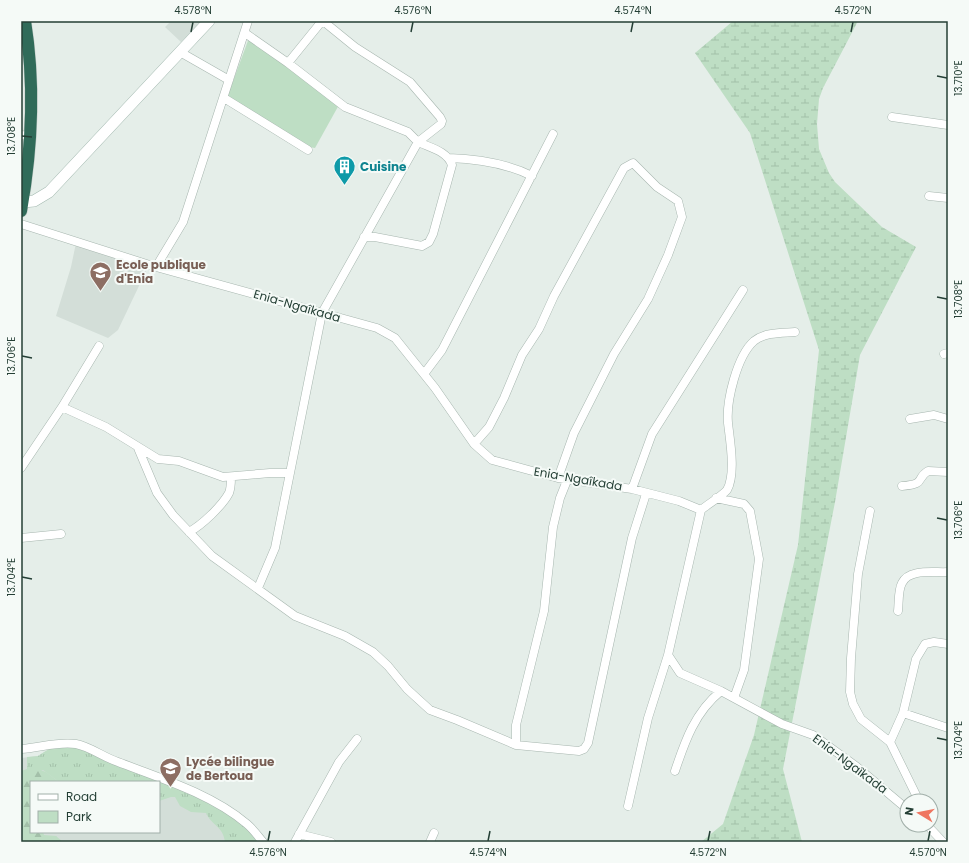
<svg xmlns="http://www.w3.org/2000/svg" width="969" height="863" font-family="Poppins,sans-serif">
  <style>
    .built { fill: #d3ded8; fill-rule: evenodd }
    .grass { fill: url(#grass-tufts) }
    .forest { fill: url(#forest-firs) }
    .wetland { fill: url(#wetland-marsh) }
    .green { fill: #bedec4 }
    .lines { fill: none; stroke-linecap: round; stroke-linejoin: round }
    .street-casing { stroke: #a7b6af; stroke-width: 9 }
    .secondary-casing { stroke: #a3b9b0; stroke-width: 12 }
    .highway-casing { stroke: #c2c9c6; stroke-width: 13 }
    .street { stroke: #fff; stroke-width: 8 }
    .secondary { stroke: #fff; stroke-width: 11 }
    .highway { stroke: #306b59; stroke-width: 12 }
    .ticks { fill: none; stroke: #243f35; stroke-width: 1.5 }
    .labels { text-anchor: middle; stroke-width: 4; stroke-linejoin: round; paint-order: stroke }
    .culture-label { font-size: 12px; font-weight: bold; fill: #0d838f; stroke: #f5faf7; text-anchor: start }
    .education-label { font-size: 12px; font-weight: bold; fill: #785e54; stroke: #f5faf7; text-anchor: start }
    .street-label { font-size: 12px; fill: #243f35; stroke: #f5faf7 }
    .neatline { fill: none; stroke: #243f35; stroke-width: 1.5 }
    .ticks-label { font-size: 10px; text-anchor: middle; fill: #243f35 }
  </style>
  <defs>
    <pattern id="grass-tufts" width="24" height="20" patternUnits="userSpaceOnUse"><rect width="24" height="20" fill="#bedec4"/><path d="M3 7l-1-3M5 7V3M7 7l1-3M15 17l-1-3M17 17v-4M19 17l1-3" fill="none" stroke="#a3c0a9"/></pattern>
    <pattern id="forest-firs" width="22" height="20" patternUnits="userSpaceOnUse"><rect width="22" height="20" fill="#bedec4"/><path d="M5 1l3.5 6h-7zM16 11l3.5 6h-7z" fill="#a3c0a9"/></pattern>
    <pattern id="wetland-marsh" width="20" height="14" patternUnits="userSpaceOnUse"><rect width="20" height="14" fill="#bedec4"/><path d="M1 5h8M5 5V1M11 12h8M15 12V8" fill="none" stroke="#a3c0a9"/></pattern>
  </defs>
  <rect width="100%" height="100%" fill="#e5eee9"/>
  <!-- built -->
  <path class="built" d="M171,21H201L181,42L165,27Z
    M76,243L148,267L118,330L108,338L56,316L71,267Z
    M52,747L138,769L261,842H21V758L38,756ZM31,782H159V832H31Z"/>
  <!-- grass -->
  <path class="grass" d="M75,745L224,808L261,842H225C223,826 212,826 206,813L191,812L180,806L175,797H171L159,801V782H59L43,770L21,780V771L27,769V757L38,756L52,747Z"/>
  <!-- forest -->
  <path class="forest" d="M37,769L46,772L59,782H31V832H43L44,835L56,836L63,842L21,841V780L31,771Z"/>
  <!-- wetland -->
  <path class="wetland" d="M733,21H858L823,88L819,99L817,124L819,149L829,173L835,182L882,227L916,247L860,355L835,502L783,769L802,842H701L723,824L754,735L798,545L819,350L750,133L695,53Z"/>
  <!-- green -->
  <path class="green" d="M249,38L340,103L315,148L298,145L226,100Z"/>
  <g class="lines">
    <defs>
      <path id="street" d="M323,21L355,47L410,82L440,117L442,121L441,124L418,142C431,148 447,151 452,165L433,234L429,242L422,246L375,237H364
        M245,33L288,63L345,107L408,132L418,142L322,313L275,548L258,588
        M180,52L229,80
        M288,63L322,21
        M224,98L308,150
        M892,117L948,125
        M21,135L29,136
        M449,158C479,159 506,163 532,176
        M929,196L948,198
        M21,224L156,267L377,328L395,338L435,388L474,444L492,460L558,478L632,489L679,501L701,510L668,655L680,673L721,691L782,724L813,735L857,767L907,809
        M156,267L183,222L248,21
        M944,354L948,353
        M424,374L442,350L553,134
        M62,407L106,427L158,459L179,461L223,477L270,473H290
        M910,419L934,415L948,419
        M474,444L489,427L504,398L522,355L539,329L554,296L624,168L633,163L657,187L678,201L682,217L668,255L648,299L614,354L574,433L558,478
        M138,448L157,493L173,515L212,556L295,616L345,636L373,652L388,666L407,689L430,710L457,720L516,745L579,751L584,749L588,743L632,538L646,494
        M21,468L62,407L99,346
        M902,486C927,484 915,479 928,471L948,472
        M632,489L652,434L743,290
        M716,498L744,504L750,511L759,559L744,670L734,698
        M701,510C707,505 723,495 727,490C736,474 730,441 728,423C726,401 737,356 754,341C765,332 782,333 795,332
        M870,511L858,574L851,658L850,692L853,704L861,719L890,742L919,801
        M189,532C202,525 222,506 229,493C231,488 231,482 231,477
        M21,538L61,534
        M898,611C899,603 898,590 902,583C909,568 935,573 948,572
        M903,713L948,728
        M890,742L903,713L916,659L925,644L934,642L948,644
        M516,745V725L544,611L553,527L560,498L568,478
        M21,749C39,748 58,741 76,744C91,747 103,757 118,762C160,778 212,794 247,824C253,829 258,836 263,842
        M675,771C685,741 695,712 721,691
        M628,806L648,718L668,655
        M927,825L943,842
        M299,834L331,842
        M295,842L339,762L357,739
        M430,842L434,833"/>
      <path id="secondary" d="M23,202L34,201L49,192L209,21"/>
      <path id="highway" d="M21,211C32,149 35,83 25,21"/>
    </defs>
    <!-- street casing -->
    <use href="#street" class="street-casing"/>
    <!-- secondary casing -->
    <use href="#secondary" class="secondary-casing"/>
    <!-- highway casing -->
    <use href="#highway" class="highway-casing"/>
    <!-- street -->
    <use href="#street" class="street"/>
    <!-- secondary -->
    <use href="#secondary" class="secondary"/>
    <!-- highway -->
    <use href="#highway" class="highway"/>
  </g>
  <!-- ticks -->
  <path class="ticks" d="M191,32L193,22M411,32L413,22M631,32L633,22M851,32L853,22M937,76L947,78M22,136L32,137M937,297L947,299M22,356L32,358M937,518L947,520M22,577L32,579M937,738L947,740M268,841L270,831M488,841L490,831M708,841L710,831M928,841L930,831"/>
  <!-- icons -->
  <defs>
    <symbol id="building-pin" viewBox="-11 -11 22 30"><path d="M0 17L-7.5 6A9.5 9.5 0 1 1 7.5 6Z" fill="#0f9aa8" stroke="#f5faf7"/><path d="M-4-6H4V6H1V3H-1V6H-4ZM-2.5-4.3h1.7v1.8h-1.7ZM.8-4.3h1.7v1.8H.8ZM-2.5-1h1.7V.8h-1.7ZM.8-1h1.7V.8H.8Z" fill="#fff"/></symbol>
    <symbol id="school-pin" viewBox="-11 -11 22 30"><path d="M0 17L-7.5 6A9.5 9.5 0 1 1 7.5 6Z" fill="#8d6e63" stroke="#f5faf7"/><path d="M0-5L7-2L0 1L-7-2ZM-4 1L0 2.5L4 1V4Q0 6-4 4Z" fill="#fff"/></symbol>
  </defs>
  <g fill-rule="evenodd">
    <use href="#building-pin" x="332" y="154" width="25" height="34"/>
    <use href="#school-pin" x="88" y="260" width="25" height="34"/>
    <use href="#school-pin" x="158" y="756" width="25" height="34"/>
  </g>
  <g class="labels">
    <!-- culture labels -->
    <g class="culture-label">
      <text x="360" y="171">Cuisine</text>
    </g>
    <!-- education labels -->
    <g class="education-label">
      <text x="116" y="269">Ecole publique<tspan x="116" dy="14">d'Enia</tspan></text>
      <text x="186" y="766">Lycée bilingue<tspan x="186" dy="14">de Bertoua</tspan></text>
    </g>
    <!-- street labels -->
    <g class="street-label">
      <text transform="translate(297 306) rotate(16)" y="4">Enia-Ngaîkada</text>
      <text transform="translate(578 479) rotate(10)" y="4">Enia-Ngaîkada</text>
      <text transform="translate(850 764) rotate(37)" y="4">Enia-Ngaîkada</text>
    </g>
  </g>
  <!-- border -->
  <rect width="969" height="863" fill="none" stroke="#f5faf7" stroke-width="44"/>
  <!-- legend -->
  <rect x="30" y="781" width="130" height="52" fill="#f5faf7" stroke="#a1afa9"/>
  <rect x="38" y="794" width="20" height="6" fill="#ffffff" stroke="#a1afa9"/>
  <text x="66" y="801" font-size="12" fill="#243f35">Road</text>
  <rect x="38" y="811" width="20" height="12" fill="#bedec4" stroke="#a1afa9"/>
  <text x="66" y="821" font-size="12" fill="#243f35">Park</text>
  <!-- north arrow -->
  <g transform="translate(919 813) rotate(280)"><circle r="19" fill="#f5faf7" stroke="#a1afa9"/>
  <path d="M0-3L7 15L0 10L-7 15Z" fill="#ef7661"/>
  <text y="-6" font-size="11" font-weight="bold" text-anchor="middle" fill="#243f35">N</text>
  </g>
  <rect x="22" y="22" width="925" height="819" class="neatline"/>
  <g class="ticks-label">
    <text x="193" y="14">4.578°N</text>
    <text x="413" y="14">4.576°N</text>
    <text x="633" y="14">4.574°N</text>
    <text x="853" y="14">4.572°N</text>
    <text transform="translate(958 78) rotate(-90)" y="4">13.710°E</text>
    <text transform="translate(11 136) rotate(-90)" y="4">13.708°E</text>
    <text transform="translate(958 299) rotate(-90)" y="4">13.708°E</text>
    <text transform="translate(11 356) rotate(-90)" y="4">13.706°E</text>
    <text transform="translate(958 520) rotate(-90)" y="4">13.706°E</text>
    <text transform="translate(11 577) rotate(-90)" y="4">13.704°E</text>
    <text transform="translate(958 740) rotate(-90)" y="4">13.704°E</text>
    <text x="268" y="856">4.576°N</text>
    <text x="488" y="856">4.574°N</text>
    <text x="708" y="856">4.572°N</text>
    <text x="928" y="856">4.570°N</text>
  </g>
</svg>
